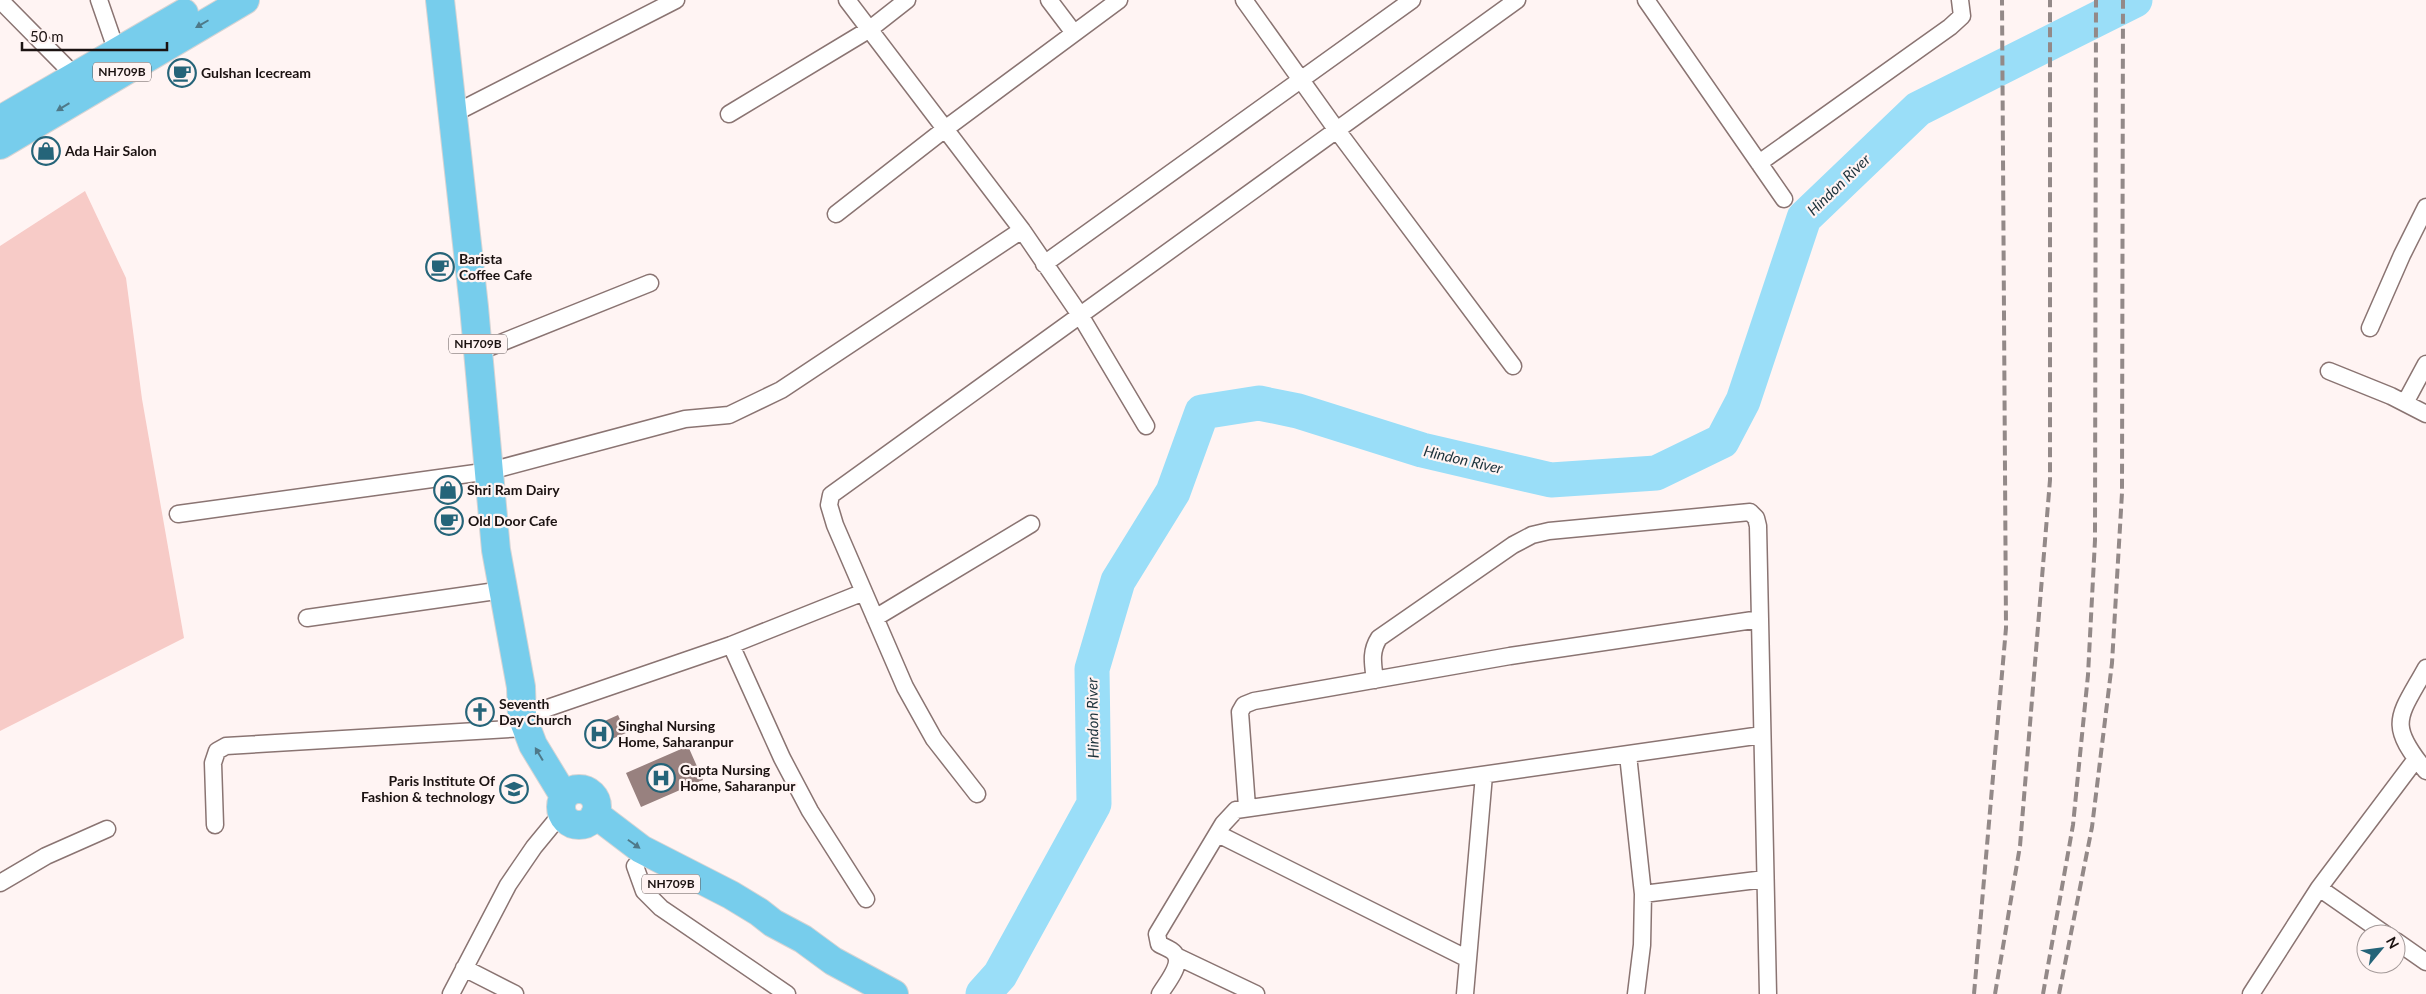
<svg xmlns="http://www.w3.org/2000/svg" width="2426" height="994" font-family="Lato,sans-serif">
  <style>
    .green { fill: #f7cbc7 }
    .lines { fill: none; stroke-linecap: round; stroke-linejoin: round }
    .river { stroke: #9adef8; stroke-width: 35 }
    .building { fill: #98817f }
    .street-casing { stroke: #8a7472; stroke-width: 19 }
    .highway-casing { stroke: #d6d4d4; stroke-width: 30 }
    .street { stroke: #fff; stroke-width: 16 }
    .highway { stroke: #77cdec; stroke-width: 28 }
    .rail { stroke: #938988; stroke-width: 4; stroke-dasharray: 10 5; stroke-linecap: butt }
    .oneway { fill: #4e7989 }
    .labels { text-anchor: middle; stroke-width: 4.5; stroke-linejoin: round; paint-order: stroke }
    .shield { fill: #fff4f3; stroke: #5f5655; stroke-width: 1 }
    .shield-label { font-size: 12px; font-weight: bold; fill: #1b1211 }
    .poi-label { font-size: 14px; font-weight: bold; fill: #1b1211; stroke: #fff4f3; text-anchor: start }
    .water-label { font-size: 15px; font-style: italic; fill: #1c323b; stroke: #fff4f3 }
  </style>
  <rect width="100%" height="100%" fill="#fff4f3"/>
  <!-- green -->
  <path class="green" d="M85,191L126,278L142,399L184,638L0,731V246Z"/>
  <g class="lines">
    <!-- river -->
    <path class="river" d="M983,994L1000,975L1094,804L1092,669L1118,581L1173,492L1202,412L1259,403L1298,411L1422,450L1551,480L1656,473L1722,441L1743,401L1804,218L1918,109L2135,0"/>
  </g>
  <!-- building -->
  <path class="building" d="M618,715L626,733L595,746L587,729Z
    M688,746L703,780L641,807L626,773Z"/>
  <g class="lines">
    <defs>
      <path id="street" d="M0,0L76,77
        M99,0L117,52
        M847,0L1022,230L1080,315L1146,426
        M1049,0L1074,33
        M1244,0L1336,129L1513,366
        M1646,0L1784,199
        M453,114L676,0
        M729,114L870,29L907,0
        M1759,163L1950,27L1962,16L1960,0
        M836,214L945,129L1119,0
        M1044,264L1412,0
        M2370,328L2402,255L2426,207
        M478,352L650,283
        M2329,371L2391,396L2426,414
        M2405,403L2426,364
        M178,514L490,471L685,419L729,415L781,390L1022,230
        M307,618L503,590
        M875,618L1031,524
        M731,645L782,758L810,811L866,899
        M2426,668C2399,717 2386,723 2426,771
        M1375,680C1373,664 1370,652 1379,638L1513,545L1532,535L1549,531L1750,512L1756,518L1758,526L1768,994
        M536,712L731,645L864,592
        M1628,755L1643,894L1642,945L1636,994
        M977,794L934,739L905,687L835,525L829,505L831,495L1517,0
        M1247,807L1240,712L1244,705L1254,701L1510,656L1760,619
        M215,825L213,763L217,751L226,746L526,728
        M1218,834L1468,959
        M635,866L644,891L661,908L787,994
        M0,883L46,856L107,829
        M2319,888L2385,934
        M1643,894L1765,879
        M2396,941L2426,962
        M1176,956L1256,994
        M464,968L515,994
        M451,994L508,885L534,847L562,813
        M1160,994C1165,985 1181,967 1176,956C1174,950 1164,947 1159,944L1157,934L1223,824L1236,810L1762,735
        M1465,994L1484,775
        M2251,994L2319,888L2416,759"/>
      <path id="highway" d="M440,0L474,307L496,550L521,687L522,716L533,745L564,796
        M0,120L184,13
        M0,145L245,0
        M561 807a18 18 0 1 1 36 0a18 18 0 1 1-36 0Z
        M595,814L641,849L731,895L759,912L773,923L803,939L833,961L894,994"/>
    </defs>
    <!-- street casing -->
    <use href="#street" class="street-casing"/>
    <!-- highway casing -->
    <use href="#highway" class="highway-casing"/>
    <!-- street -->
    <use href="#street" class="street"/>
    <!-- highway -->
    <use href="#highway" class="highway"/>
    <!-- rail -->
    <path class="rail" d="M1974,994L2006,628L2002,0
      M1995,994L2020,846L2050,480V0
      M2043,994L2073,825L2088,675L2095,540L2096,0
      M2059,994L2092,827L2112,663L2122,493L2123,0"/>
  </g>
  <!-- one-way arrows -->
  <defs><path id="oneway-solid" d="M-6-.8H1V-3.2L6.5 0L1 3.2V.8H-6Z" transform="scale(1.25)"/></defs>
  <g class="oneway">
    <use href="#oneway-solid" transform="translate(202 24) rotate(150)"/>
    <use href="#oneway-solid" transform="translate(63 107) rotate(149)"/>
    <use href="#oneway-solid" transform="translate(539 754) rotate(-121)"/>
    <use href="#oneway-solid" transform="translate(634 844) rotate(35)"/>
  </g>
  <!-- icons -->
  <defs>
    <symbol id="cafe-ring" viewBox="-11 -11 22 22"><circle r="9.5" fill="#fff4f3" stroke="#256479" stroke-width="1.5"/><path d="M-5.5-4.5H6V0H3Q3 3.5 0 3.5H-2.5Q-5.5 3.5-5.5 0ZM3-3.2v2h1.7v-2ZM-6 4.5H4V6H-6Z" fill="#256479"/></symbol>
    <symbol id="shop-ring" viewBox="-11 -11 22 22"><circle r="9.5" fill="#fff4f3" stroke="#256479" stroke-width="1.5"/><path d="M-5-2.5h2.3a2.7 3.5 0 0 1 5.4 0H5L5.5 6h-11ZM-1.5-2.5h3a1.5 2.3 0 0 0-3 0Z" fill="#256479"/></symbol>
    <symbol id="church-ring" viewBox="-11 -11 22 22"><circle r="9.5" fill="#fff4f3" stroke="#256479" stroke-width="1.5"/><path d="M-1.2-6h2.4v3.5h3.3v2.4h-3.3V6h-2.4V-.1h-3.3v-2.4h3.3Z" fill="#256479"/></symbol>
    <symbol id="hospital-ring" viewBox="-11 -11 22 22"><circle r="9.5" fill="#fff4f3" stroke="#256479" stroke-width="1.5"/><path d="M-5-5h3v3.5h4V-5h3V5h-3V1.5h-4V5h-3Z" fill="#256479"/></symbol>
    <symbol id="school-ring" viewBox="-11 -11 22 22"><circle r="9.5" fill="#fff4f3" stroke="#256479" stroke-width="1.5"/><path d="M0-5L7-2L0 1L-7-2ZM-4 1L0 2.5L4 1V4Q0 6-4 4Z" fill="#256479"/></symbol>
  </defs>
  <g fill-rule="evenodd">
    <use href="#cafe-ring" x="166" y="57" width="32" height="32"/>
    <use href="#shop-ring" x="30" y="135" width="32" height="32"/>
    <use href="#cafe-ring" x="424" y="251" width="32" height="32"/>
    <use href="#shop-ring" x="432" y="474" width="32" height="32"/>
    <use href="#cafe-ring" x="433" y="505" width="32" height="32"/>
    <use href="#church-ring" x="464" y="696" width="32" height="32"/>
    <use href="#hospital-ring" x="583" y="718" width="32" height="32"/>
    <use href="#hospital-ring" x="645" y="762" width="32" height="32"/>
    <use href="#school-ring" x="498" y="773" width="32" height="32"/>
  </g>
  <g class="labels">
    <!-- shield labels -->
    <g class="shield">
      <rect x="93" y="62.5" width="58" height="19" rx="4"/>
      <rect x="449" y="334.5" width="58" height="19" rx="4"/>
      <rect x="642" y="874.5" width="58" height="19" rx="4"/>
    </g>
    <g class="shield-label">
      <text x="122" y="76">NH709B</text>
      <text x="478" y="348">NH709B</text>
      <text x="671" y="888">NH709B</text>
    </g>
    <!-- poi labels -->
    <g class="poi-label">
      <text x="201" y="78">Gulshan Icecream</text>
      <text x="65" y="156">Ada Hair Salon</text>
      <text x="459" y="264">Barista<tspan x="459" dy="16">Coffee Cafe</tspan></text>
      <text x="467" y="495">Shri Ram Dairy</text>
      <text x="468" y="526">Old Door Cafe</text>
      <text x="499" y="709">Seventh<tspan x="499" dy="16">Day Church</tspan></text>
      <text x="618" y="731">Singhal Nursing<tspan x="618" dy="16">Home, Saharanpur</tspan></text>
      <text x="680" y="775">Gupta Nursing<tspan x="680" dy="16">Home, Saharanpur</tspan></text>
      <text x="495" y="786" text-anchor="end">Paris Institute Of<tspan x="495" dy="16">Fashion &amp; technology</tspan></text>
    </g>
    <!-- water labels -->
    <g class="water-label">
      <text transform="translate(1839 185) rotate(-44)" y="5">Hindon River</text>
      <text transform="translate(1463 460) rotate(13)" y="5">Hindon River</text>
      <text transform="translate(1093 718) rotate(-91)" y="5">Hindon River</text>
    </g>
  </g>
  <!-- north arrow -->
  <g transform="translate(2381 949) rotate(61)"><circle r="24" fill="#fff4f3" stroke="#a49a99"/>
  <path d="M0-4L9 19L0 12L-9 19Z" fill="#256479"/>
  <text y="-8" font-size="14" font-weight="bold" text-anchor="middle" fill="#1b1211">N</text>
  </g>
  <!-- scale -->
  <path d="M22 42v8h145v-8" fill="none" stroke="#1b1211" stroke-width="2.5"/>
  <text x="30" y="42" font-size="15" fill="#1b1211" stroke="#fff4f3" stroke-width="4" paint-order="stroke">50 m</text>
</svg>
